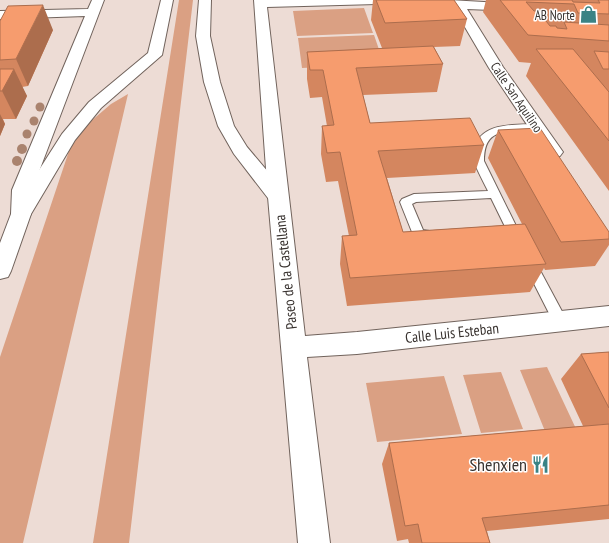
<svg xmlns="http://www.w3.org/2000/svg" width="609" height="543" font-family="'PT Sans Narrow',sans-serif">
  <style>
    .green { fill: #daa083 }
    .lines { fill: none; stroke-linecap: round; stroke-linejoin: round }
    .lane-casing { stroke: #71635c; stroke-width: 2 }
    .street-casing { stroke: #71635c; stroke-width: 2 }
    .highway-casing { stroke: #71635c; stroke-width: 2 }
    .lane { fill: #fff; fill-rule: evenodd }
    .street { fill: #fff; fill-rule: evenodd }
    .highway { fill: #fff; fill-rule: evenodd }
    .tree { fill: #aa836e }
    .wall { fill: #d4865f }
    .shaded-wall { fill: #ac6d4d }
    .building { fill: #f69c6e; stroke: #ac6d4d }
    .labels { text-anchor: middle; stroke-width: 3; stroke-linejoin: round; paint-order: stroke }
    .far-poi-label { font-size: 13px; fill: #38322f; stroke: #fff; text-anchor: end }
    .far-street-label { font-size: 13px; fill: #38322f; stroke: #fff }
    .street-label { font-size: 15px; fill: #38322f; stroke: #fff }
    .near-poi-label { font-size: 18px; fill: #38322f; stroke: #fff; text-anchor: end }
  </style>
  <rect width="100%" height="100%" fill="#eddcd5"/>
  <!-- green -->
  <path class="green" d="M179,0H193L129,543H93Z
    M364,8L373,33L297,36L293,11Z
    M374,35L384,64L302,68L298,38Z
    M128,94L23,543H0V357L70,148L83,128L111,104Z
    M547,367L578,433L547,436L520,370Z
    M501,372L523,429L481,433L463,375Z
    M444,376L462,434L377,442L366,383Z"/>
  <g class="lines">
    <defs>
      <path id="lane" d="M537,124L542,127L541,129C514,136 484,121 484,161L523,240L521,243L517,244L513,243L491,198L416,202L412,204L423,230L436,232L438,235L436,238L432,239L414,237L400,202L402,199L414,194L488,191C483,181 478,172 474,162C472,157 474,150 476,144C485,122 517,125 537,124Z
        M530,259L535,261L565,317L567,321L565,325L560,327L555,325L524,264L525,261Z"/>
      <path id="street" d="M92,0H104L32,190L31,214L11,271L8,277L0,279V243L11,214L12,190L85,16L0,19V11L88,9Z
        M254,0H383L381,3L377,4L267,7L305,336L357,332L609,306V326L357,354L307,357L330,543H298L268,197Z
        M449,0L519,4L521,7L519,10L515,11L467,9L503,67L563,152L560,156L554,157L548,156L489,68Z"/>
      <path id="highway" d="M161,0H173L162,55L101,108L75,140L28,219L21,221L14,219L11,214L62,134L89,102L148,53Z
        M199,0H211L210,36L220,82L234,126L247,147L285,192L288,197L285,202L278,203L271,202L234,154L218,126L204,82L196,36Z"/>
    </defs>
    <!-- lane casing -->
    <use href="#lane" class="lane-casing"/>
    <!-- street casing -->
    <use href="#street" class="street-casing"/>
    <!-- highway casing -->
    <use href="#highway" class="highway-casing"/>
    <!-- lane -->
    <use href="#lane" class="lane"/>
    <!-- street -->
    <use href="#street" class="street"/>
    <!-- highway -->
    <use href="#highway" class="highway"/>
  </g>
  <!-- trees -->
  <g class="tree">
    <circle cx="40" cy="107" r="4.5"/>
    <circle cx="34" cy="121" r="4.5"/>
    <circle cx="27" cy="134" r="4.5"/>
    <circle cx="22" cy="149" r="5"/>
    <circle cx="17" cy="161" r="5"/>
  </g>
  <!-- wall -->
  <path class="wall" d="M373,0H454L467,19L460,46L434,47L443,64L437,92L363,95L370,123L484,145L475,173L387,178L403,232L522,224L488,158L498,130L609,232V245L595,266L545,270L544,268L530,292L347,306L340,264L342,236H349L338,181L326,182L321,154L322,126H327L322,97L310,98L307,79V52L382,48L371,20Z
    M486,0H609V191L526,76L531,63L519,62L483,12Z
    M0,21L53,30L28,86L22,87L27,96L16,119H3L5,124L0,136Z
    M609,352V519L487,531L490,543H409L408,539L397,541L382,464L389,443L583,426L561,379L581,354Z"/>
  <!-- shaded-wall -->
  <path class="shaded-wall" d="M43,5L53,30L28,86L16,59Z
    M14,69L27,96L16,119L2,91Z
    M0,114L5,124L0,136Z"/>
  <!-- building -->
  <path class="building" d="M376,0H454L467,19L385,23Z
    M500,0H572L573,2L600,3L598,0H609V14L578,13L574,4L526,2L534,11H538L550,26H556L557,28L567,29L564,22L609,25V41L528,35Z
    M43,5L16,59L0,60V21L8,6Z
    M433,46L443,64L356,68L370,123L470,118L484,145L378,151L403,232L525,224L546,264L350,278L342,236L357,235L340,152L327,153L322,126L334,125L323,70H310L307,52Z
    M536,49H573L609,92V141Z
    M594,51L609,52V69H603Z
    M0,69H14L2,91H0Z
    M540,128L609,232V239L561,242L498,130Z
    M609,352V408L581,354Z
    M609,424V505L482,518L490,543H422L418,524L405,526L389,443Z"/>
  <!-- icons -->
  <defs>
    <symbol id="shop-bare" viewBox="-9 -9 18 18"><path d="M-5-2.5h2.3a2.7 3.5 0 0 1 5.4 0H5L5.5 6h-11ZM-1.5-2.5h3a1.5 2.3 0 0 0-3 0Z" fill="#3a8385" stroke="#fff" stroke-width="2.5" paint-order="stroke"/></symbol>
    <symbol id="restaurant-bare" viewBox="-9 -9 18 18"><path d="M-5-6h1v4h1v-4h1v4h1v-4h1v5L-1.5 .5V6h-2V.5L-5-1ZM5-6V6H3V1.5H1.5Q1.5-4 5-6Z" fill="#3a8385" stroke="#fff" stroke-width="2.5" paint-order="stroke"/></symbol>
  </defs>
  <g fill-rule="evenodd">
    <use href="#shop-bare" x="576" y="2" width="25" height="25"/>
    <use href="#restaurant-bare" x="528" y="452" width="25" height="25"/>
  </g>
  <g class="labels">
    <!-- far-poi labels -->
    <g class="far-poi-label">
      <text x="575" y="20">AB Norte</text>
    </g>
    <!-- far-street labels -->
    <g class="far-street-label">
      <text transform="translate(517 97) rotate(56)" y="5">Calle San Aquilino</text>
    </g>
    <!-- street labels -->
    <g class="street-label">
      <text transform="translate(286 272) rotate(-96)" y="5">Paseo de la Castellana</text>
      <text transform="translate(452 333) rotate(-6)" y="5">Calle Luis Esteban</text>
    </g>
    <!-- near-poi labels -->
    <g class="near-poi-label">
      <text x="527" y="471">Shenxien</text>
    </g>
  </g>
</svg>
